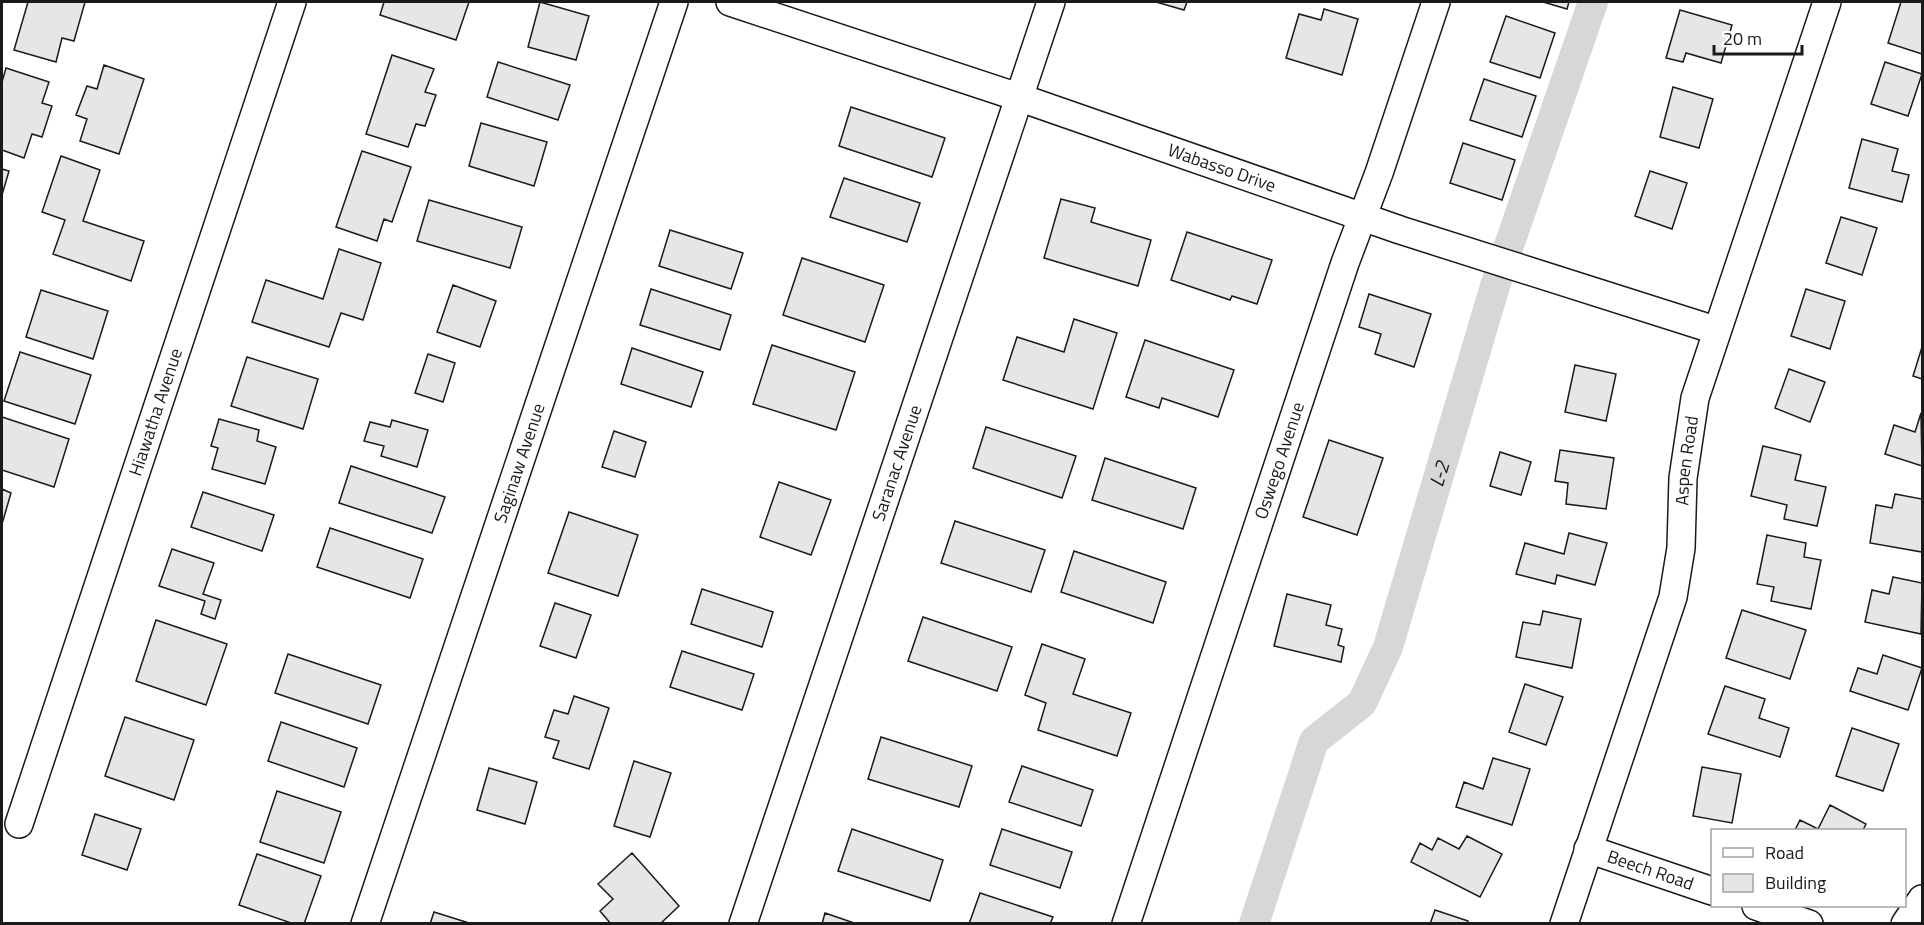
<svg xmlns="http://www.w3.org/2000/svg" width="1924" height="925" font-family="'Titillium Web',sans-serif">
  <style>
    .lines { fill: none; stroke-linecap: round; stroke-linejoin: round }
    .canal { stroke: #d7d7d7; stroke-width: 30 }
    .building { fill: #e6e6e6; stroke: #1a1a1a; stroke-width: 1.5 }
    .street-casing { stroke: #1a1a1a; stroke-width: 30 }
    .street { stroke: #fff; stroke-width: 27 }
    .labels { text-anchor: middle; stroke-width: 4.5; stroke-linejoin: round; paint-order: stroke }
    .street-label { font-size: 18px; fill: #1a1a1a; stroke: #fff }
    .water-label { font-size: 20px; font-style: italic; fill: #1a1a1a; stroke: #fff }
  </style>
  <rect width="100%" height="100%" fill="#fff"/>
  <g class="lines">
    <!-- canal -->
    <path class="canal" id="s1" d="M1254,924L1314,741L1362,703L1388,647L1495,286L1593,2"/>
  </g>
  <!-- building -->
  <path class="building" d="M28,2H85L74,41L62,38L56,62L14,50Z
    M384,2H469L456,40L380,15Z
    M540,2L589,16L576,60L528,47Z
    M1156,2H1187L1184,10Z
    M1543,2H1569L1567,9Z
    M1901,2H1922V54L1888,43Z
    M1324,9L1358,19L1342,75L1286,58L1299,14L1321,20Z
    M1680,10L1732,25L1721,63L1686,53L1683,62L1666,58Z
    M1506,16L1555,33L1540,78L1490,62Z
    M392,55L434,69L425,92L436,95L425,126L416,124L408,147L366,134Z
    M498,62L570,85L558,120L487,97Z
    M1885,62L1922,74L1908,116L1871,104Z
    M104,65L144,79L119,154L80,141L87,119L76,115L87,86L97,89Z
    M6,68L49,82L42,103L52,106L42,137L32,134L24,158L2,150V82Z
    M1484,79L1536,96L1522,137L1470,120Z
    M1673,87L1713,99L1699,148L1660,137Z
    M851,107L945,138L932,177L839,146Z
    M481,123L547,142L534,186L469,166Z
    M1862,139L1898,149L1892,171L1909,175L1902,202L1849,188Z
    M1463,143L1515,160L1502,200L1450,183Z
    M362,151L411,167L392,222L384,219L377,241L336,227Z
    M61,156L100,170L83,221L144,241L131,281L53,254L65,220L42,212Z
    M2,169L9,171L2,195Z
    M1650,171L1687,183L1672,229L1635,216Z
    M844,178L920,203L907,242L830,217Z
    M1061,199L1095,208L1091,222L1151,240L1138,286L1044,258Z
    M429,200L522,227L510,268L417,241Z
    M1841,217L1877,228L1862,275L1826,263Z
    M670,230L743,253L731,289L659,266Z
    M1187,232L1272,260L1257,304L1232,296L1230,300L1171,280Z
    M339,249L381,263L363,320L341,313L329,347L252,322L266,280L323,299Z
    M802,258L884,285L865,342L783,315Z
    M453,285L496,301L480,347L437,332Z
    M651,289L731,315L720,350L640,325Z
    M1806,289L1845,301L1830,349L1791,336Z
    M41,290L108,311L93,359L26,337Z
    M1369,294L1431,314L1414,367L1375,354L1381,334L1359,327Z
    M1074,319L1117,333L1093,409L1003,380L1017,337L1064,352Z
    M1145,340L1234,370L1218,417L1162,398L1159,408L1126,397Z
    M772,345L855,372L836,430L753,404Z
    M1922,347V379L1913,376Z
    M632,348L703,372L691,407L621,384Z
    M20,352L91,375L75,424L4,401Z
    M428,354L455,363L443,402L415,393Z
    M247,357L318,379L303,429L231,406Z
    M1575,365L1616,374L1606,421L1565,412Z
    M1789,369L1825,382L1810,422L1775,408Z
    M1921,413L1922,466L1885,454L1894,425L1915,432Z
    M2,417L69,439L54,487L2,470Z
    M219,419L259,430L257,441L276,447L265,484L212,469L218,448L211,446Z
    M392,420L428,430L417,467L381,456L384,446L364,441L370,422L390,427Z
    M986,427L1076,456L1062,498L973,468Z
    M614,431L646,442L635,477L602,467Z
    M1329,440L1383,458L1357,535L1303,517Z
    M1763,446L1801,455L1795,480L1826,487L1817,526L1784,519L1787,505L1751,496Z
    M1560,450L1614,458L1606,509L1566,504L1568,483L1555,481Z
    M1500,452L1531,462L1521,495L1490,486Z
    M1105,458L1196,488L1183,529L1092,500Z
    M351,466L445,497L432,533L339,503Z
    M779,482L831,500L811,555L760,537Z
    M2,489L11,493L2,524Z
    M203,492L274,515L262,551L191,527Z
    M1895,494L1922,499V552L1870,543L1876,505L1892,508Z
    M569,512L638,535L618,596L548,573Z
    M955,521L1045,550L1031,592L941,563Z
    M330,528L423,559L410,598L317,567Z
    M1569,533L1607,543L1595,585L1557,575L1555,584L1516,574L1525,543L1564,554Z
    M1767,535L1806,543L1804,557L1821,560L1811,609L1771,601L1774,587L1757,584Z
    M172,549L214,563L203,594L221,600L215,619L201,614L205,601L159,586Z
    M1074,551L1166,582L1153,623L1061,592Z
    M1893,577L1922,583L1921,634L1865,622L1872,590L1889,594Z
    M702,589L773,612L762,647L691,624Z
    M1287,594L1331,605L1326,625L1342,629L1338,645L1344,647L1341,662L1274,646Z
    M555,603L591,615L576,658L540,646Z
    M1742,610L1806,630L1790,679L1726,658Z
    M1543,611L1581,619L1572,668L1516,657L1523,622L1540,625Z
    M923,617L1012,647L997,691L908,661Z
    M156,620L227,644L206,705L136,681Z
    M1042,644L1085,659L1073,694L1131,713L1117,756L1038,730L1046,703L1025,695Z
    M682,651L754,674L742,710L670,687Z
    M288,654L381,685L368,724L275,693Z
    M1883,655L1922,668L1908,710L1850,691L1858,668L1877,674Z
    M1525,684L1563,697L1546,745L1509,732Z
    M1725,686L1765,699L1759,718L1789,728L1780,757L1708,734Z
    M574,696L609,708L589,769L553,758L559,741L545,737L554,710L568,714Z
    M125,717L194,740L174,800L105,776Z
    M281,722L357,748L344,787L268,761Z
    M1852,728L1899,744L1883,791L1836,776Z
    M881,737L972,766L959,807L868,779Z
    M1493,758L1530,769L1512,825L1456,807L1464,782L1483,789Z
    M634,761L671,773L650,837L614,826Z
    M1022,766L1093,790L1081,826L1009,802Z
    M1702,767L1741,774L1732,823L1693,816Z
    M489,768L537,782L525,824L477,810Z
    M277,791L341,812L324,863L260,842Z
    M1830,805L1866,824L1863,830H1795L1800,820L1818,829Z
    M95,814L141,829L127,870L82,855Z
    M852,829L943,860L930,901L838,871Z
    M1002,829L1072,852L1060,888L990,865Z
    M1467,836L1502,854L1480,897L1411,862L1420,843L1432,850L1438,838L1459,849Z
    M632,853L679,906L660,924H611L600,911L613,899L598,884Z
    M257,854L321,876L304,924H294L239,905Z
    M980,893L1053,917L1050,924H969Z
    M1435,910L1468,921L1467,924H1430Z
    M434,912L469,923L430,924Z
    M825,913L857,924H822Z"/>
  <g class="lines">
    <defs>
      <g id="street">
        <path id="s2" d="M730,2L1018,97L1400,230L1715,330"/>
        <path id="s3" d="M19,824L292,2"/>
        <path id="s4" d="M1588,849L1712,891"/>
        <path d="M1756,906L1809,924"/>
        <path id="s5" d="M365,924L674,2"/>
        <path id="s6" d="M743,924L1051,2"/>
        <path id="s7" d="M1126,924L1345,263L1379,173L1436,2"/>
        <path id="s8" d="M1564,924L1673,597L1681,548L1683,478L1695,398L1827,2"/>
        <path d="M1905,924L1922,899"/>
      </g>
    </defs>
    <!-- street casing -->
    <use href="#street" class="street-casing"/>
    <!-- street -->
    <use href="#street" class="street"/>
  </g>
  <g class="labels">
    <!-- street labels -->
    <g class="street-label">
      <text dy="6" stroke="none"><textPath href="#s2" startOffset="519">Wabasso Drive</textPath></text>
      <text dy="6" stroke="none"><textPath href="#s3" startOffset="434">Hiawatha Avenue</textPath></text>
      <text dy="6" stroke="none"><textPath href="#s8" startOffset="482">Aspen Road</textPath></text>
      <text dy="6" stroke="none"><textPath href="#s6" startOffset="486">Saranac Avenue</textPath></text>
      <text dy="6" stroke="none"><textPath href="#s7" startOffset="488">Oswego Avenue</textPath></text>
      <text dy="6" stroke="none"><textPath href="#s5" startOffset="486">Saginaw Avenue</textPath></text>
      <text dy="6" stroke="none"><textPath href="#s4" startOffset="66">Beech Road</textPath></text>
    </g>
    <!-- water labels -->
    <g class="water-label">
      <text dy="7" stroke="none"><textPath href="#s1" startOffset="496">L-2</textPath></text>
    </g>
  </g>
  <!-- border -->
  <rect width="1924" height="925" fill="none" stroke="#1a1a1a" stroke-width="6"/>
  <!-- legend -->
  <rect x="1711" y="829" width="195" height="78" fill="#ffffff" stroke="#a3a3a3" stroke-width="1.5"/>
  <rect x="1723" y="848" width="30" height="9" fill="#ffffff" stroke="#a3a3a3" stroke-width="1.5"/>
  <text x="1765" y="859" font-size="18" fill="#1a1a1a">Road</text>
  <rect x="1723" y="874" width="30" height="18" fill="#e6e6e6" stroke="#a3a3a3" stroke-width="1.5"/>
  <text x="1765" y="889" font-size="18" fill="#1a1a1a">Building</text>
  <!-- scale -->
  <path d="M1714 45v9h88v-9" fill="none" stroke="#1a1a1a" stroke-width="3"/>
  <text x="1723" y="45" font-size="18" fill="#1a1a1a" stroke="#ffffff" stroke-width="4.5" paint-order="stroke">20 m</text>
</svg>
